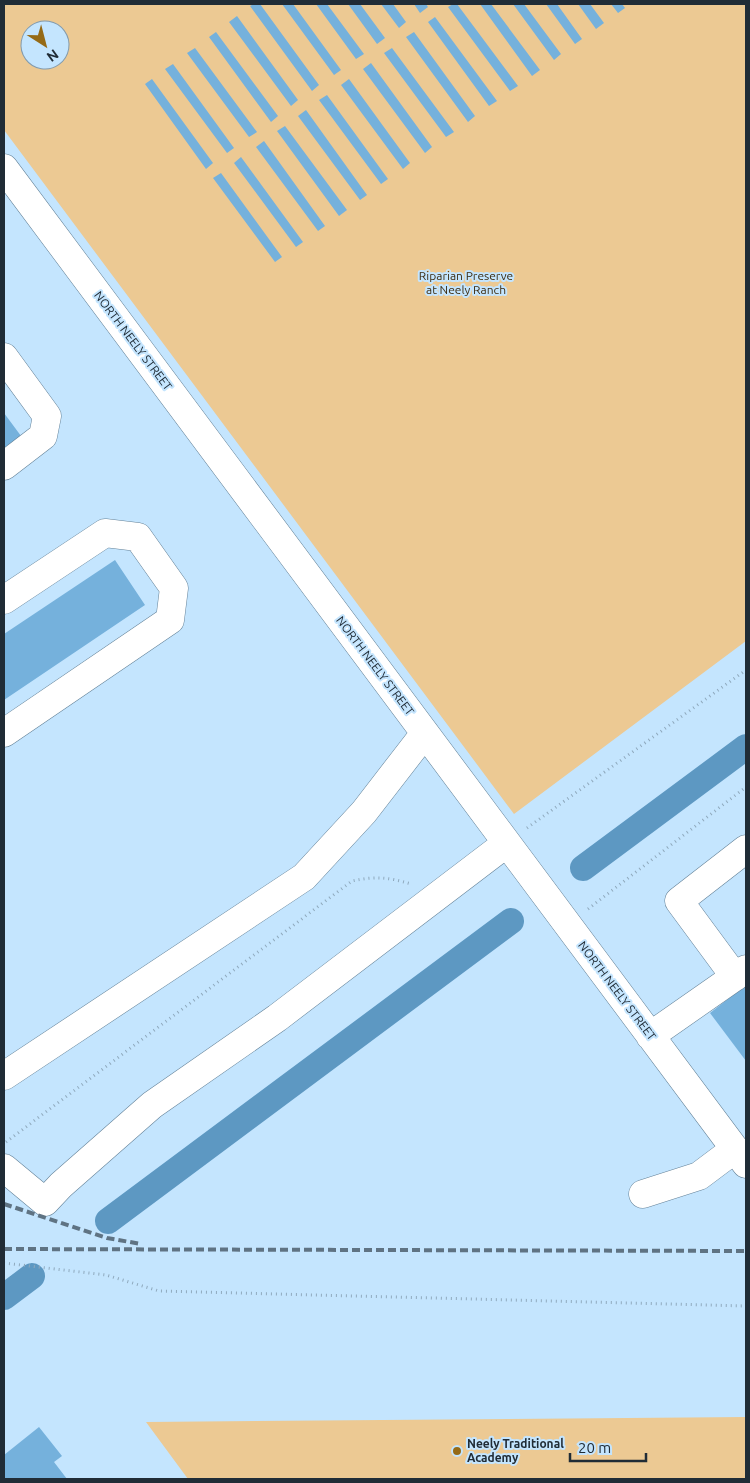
<svg xmlns="http://www.w3.org/2000/svg" width="750" height="1483" font-family="Ubuntu,sans-serif">
  <style>
    .green { fill: #ecc993; fill-rule: evenodd }
    .lines { fill: none; stroke-linecap: round; stroke-linejoin: round }
    .canal { stroke: #5d98c2; stroke-width: 26 }
    .building { fill: #75b1dc }
    .minor-casing { stroke: #648298; stroke-width: 29 }
    .path { stroke: #8fa9bd; stroke-width: 3; stroke-dasharray: 1 4; stroke-linecap: butt }
    .minor { stroke: #fff; stroke-width: 28 }
    .rail { stroke: #5f7383; stroke-width: 4; stroke-dasharray: 8 4; stroke-linecap: butt }
    .poi-dot { fill: #956a16; stroke: #c4e5fe; stroke-width: 2 }
    .labels { text-anchor: middle; stroke-width: 4; stroke-linejoin: round; paint-order: stroke }
    .park-label { font-size: 12px; fill: #3c2c11; stroke: #c4e5fe }
    .street-label { font-size: 12px; fill: #202c36; stroke: #c4e5fe }
    .poi-label { font-size: 12px; font-weight: bold; fill: #202c36; stroke: #c4e5fe; text-anchor: start }
  </style>
  <rect width="100%" height="100%" fill="#c4e5fe"/>
  <!-- green -->
  <path class="green" d="M4,4H746V641L514,814L4,130ZM30,30H60V60H30Z
    M746,1417V1479H188L146,1422Z"/>
  <g class="lines">
    <!-- canal -->
    <path class="canal" d="M583,868L746,747
      M108,1221L511,921
      M4,1297L32,1276"/>
  </g>
  <!-- building -->
  <path class="building" d="M254,4H260L319,85L312,91L250,6Z
    M282,4H293L341,70L334,75Z
    M316,4H327L364,54L356,59Z
    M348,4H360L385,38L377,44Z
    M381,4H393L406,22L399,28Z
    M414,4H426L428,7L420,13Z
    M453,4H457L518,86L510,91L448,7Z
    M480,4H491L540,70L532,76Z
    M513,4H524L561,54L554,60Z
    M546,4H557L582,39L575,44Z
    M578,4H590L604,23L596,29Z
    M611,4H622L625,8L618,13Z
    M237,16L298,100L291,106L229,22Z
    M435,17L497,101L489,106L428,22Z
    M216,32L278,116L271,122L209,37Z
    M414,32L475,116L468,122L406,37Z
    M195,48L257,132L249,137L187,53Z
    M392,48L454,132L446,137L384,53Z
    M371,63L432,147L425,153L363,69Z
    M173,64L234,148L227,153L165,69Z
    M152,79L213,163L206,169L145,84Z
    M349,79L410,163L403,169L341,85Z
    M327,95L388,179L381,184L319,100Z
    M306,110L367,195L360,200L298,116Z
    M285,126L347,210L339,216L277,131Z
    M264,141L325,226L318,231L256,147Z
    M241,157L303,242L296,247L234,163Z
    M221,173L282,257L275,262L213,178Z
    M4,413L24,440L4,455Z
    M115,560L145,605L4,700V634Z
    M746,985V1061L710,1013Z
    M39,1427L62,1456L54,1462L67,1479H4V1455Z"/>
  <g class="lines">
    <defs>
      <path id="minor" d="M4,168L746,1164
        M4,357L47,416L43,436L4,466
        M4,600L105,533L138,537L174,588L170,620L4,733
        M735,977L679,901L746,849
        M650,1036L746,969
        M4,1076L304,877L364,812L425,733
        M4,1168L45,1202L61,1185L152,1105L277,1018L507,843
        M643,1194L699,1176L735,1149"/>
    </defs>
    <!-- minor casing -->
    <use href="#minor" class="minor-casing"/>
    <!-- path -->
    <path class="path" d="M527,828L746,670
      M588,909L746,787
      M6,1142L352,881C375,876 388,877 411,884
      M4,1263L106,1275L159,1291L746,1306"/>
    <!-- minor -->
    <use href="#minor" class="minor"/>
    <!-- rail -->
    <path class="rail" d="M4,1204L107,1238L141,1244
      M4,1249L746,1251"/>
  </g>
  <!-- markers -->
  <circle class="poi-dot" cx="457" cy="1451" r="5"/>
  <g class="labels">
    <!-- park labels -->
    <g class="park-label">
      <text x="466" y="280">Riparian Preserve<tspan x="466" dy="14">at Neely Ranch</tspan></text>
    </g>
    <!-- street labels -->
    <g class="street-label">
      <text transform="translate(133 341) rotate(53)" y="4">NORTH NEELY STREET</text>
      <text transform="translate(375 666) rotate(53)" y="4">NORTH NEELY STREET</text>
      <text transform="translate(617 991) rotate(53)" y="4">NORTH NEELY STREET</text>
    </g>
    <!-- poi labels -->
    <g class="poi-label">
      <text x="467" y="1448">Neely Traditional<tspan x="467" dy="14">Academy</tspan></text>
    </g>
  </g>
  <!-- border -->
  <rect width="750" height="1483" fill="none" stroke="#202c36" stroke-width="10"/>
  <!-- north arrow -->
  <g transform="translate(45 45) rotate(144)"><circle r="24" fill="#c4e5fe" stroke="#829bae"/>
  <path d="M0-4L9 19L0 12L-9 19Z" fill="#956a16"/>
  <text y="-8" font-size="14" font-weight="bold" text-anchor="middle" fill="#202c36">N</text>
  </g>
  <!-- scale -->
  <path d="M570 1453v8h76v-8" fill="none" stroke="#202c36" stroke-width="2.5"/>
  <text x="578" y="1453" font-size="15" fill="#202c36" stroke="#c4e5fe" stroke-width="4" paint-order="stroke">20 m</text>
</svg>
